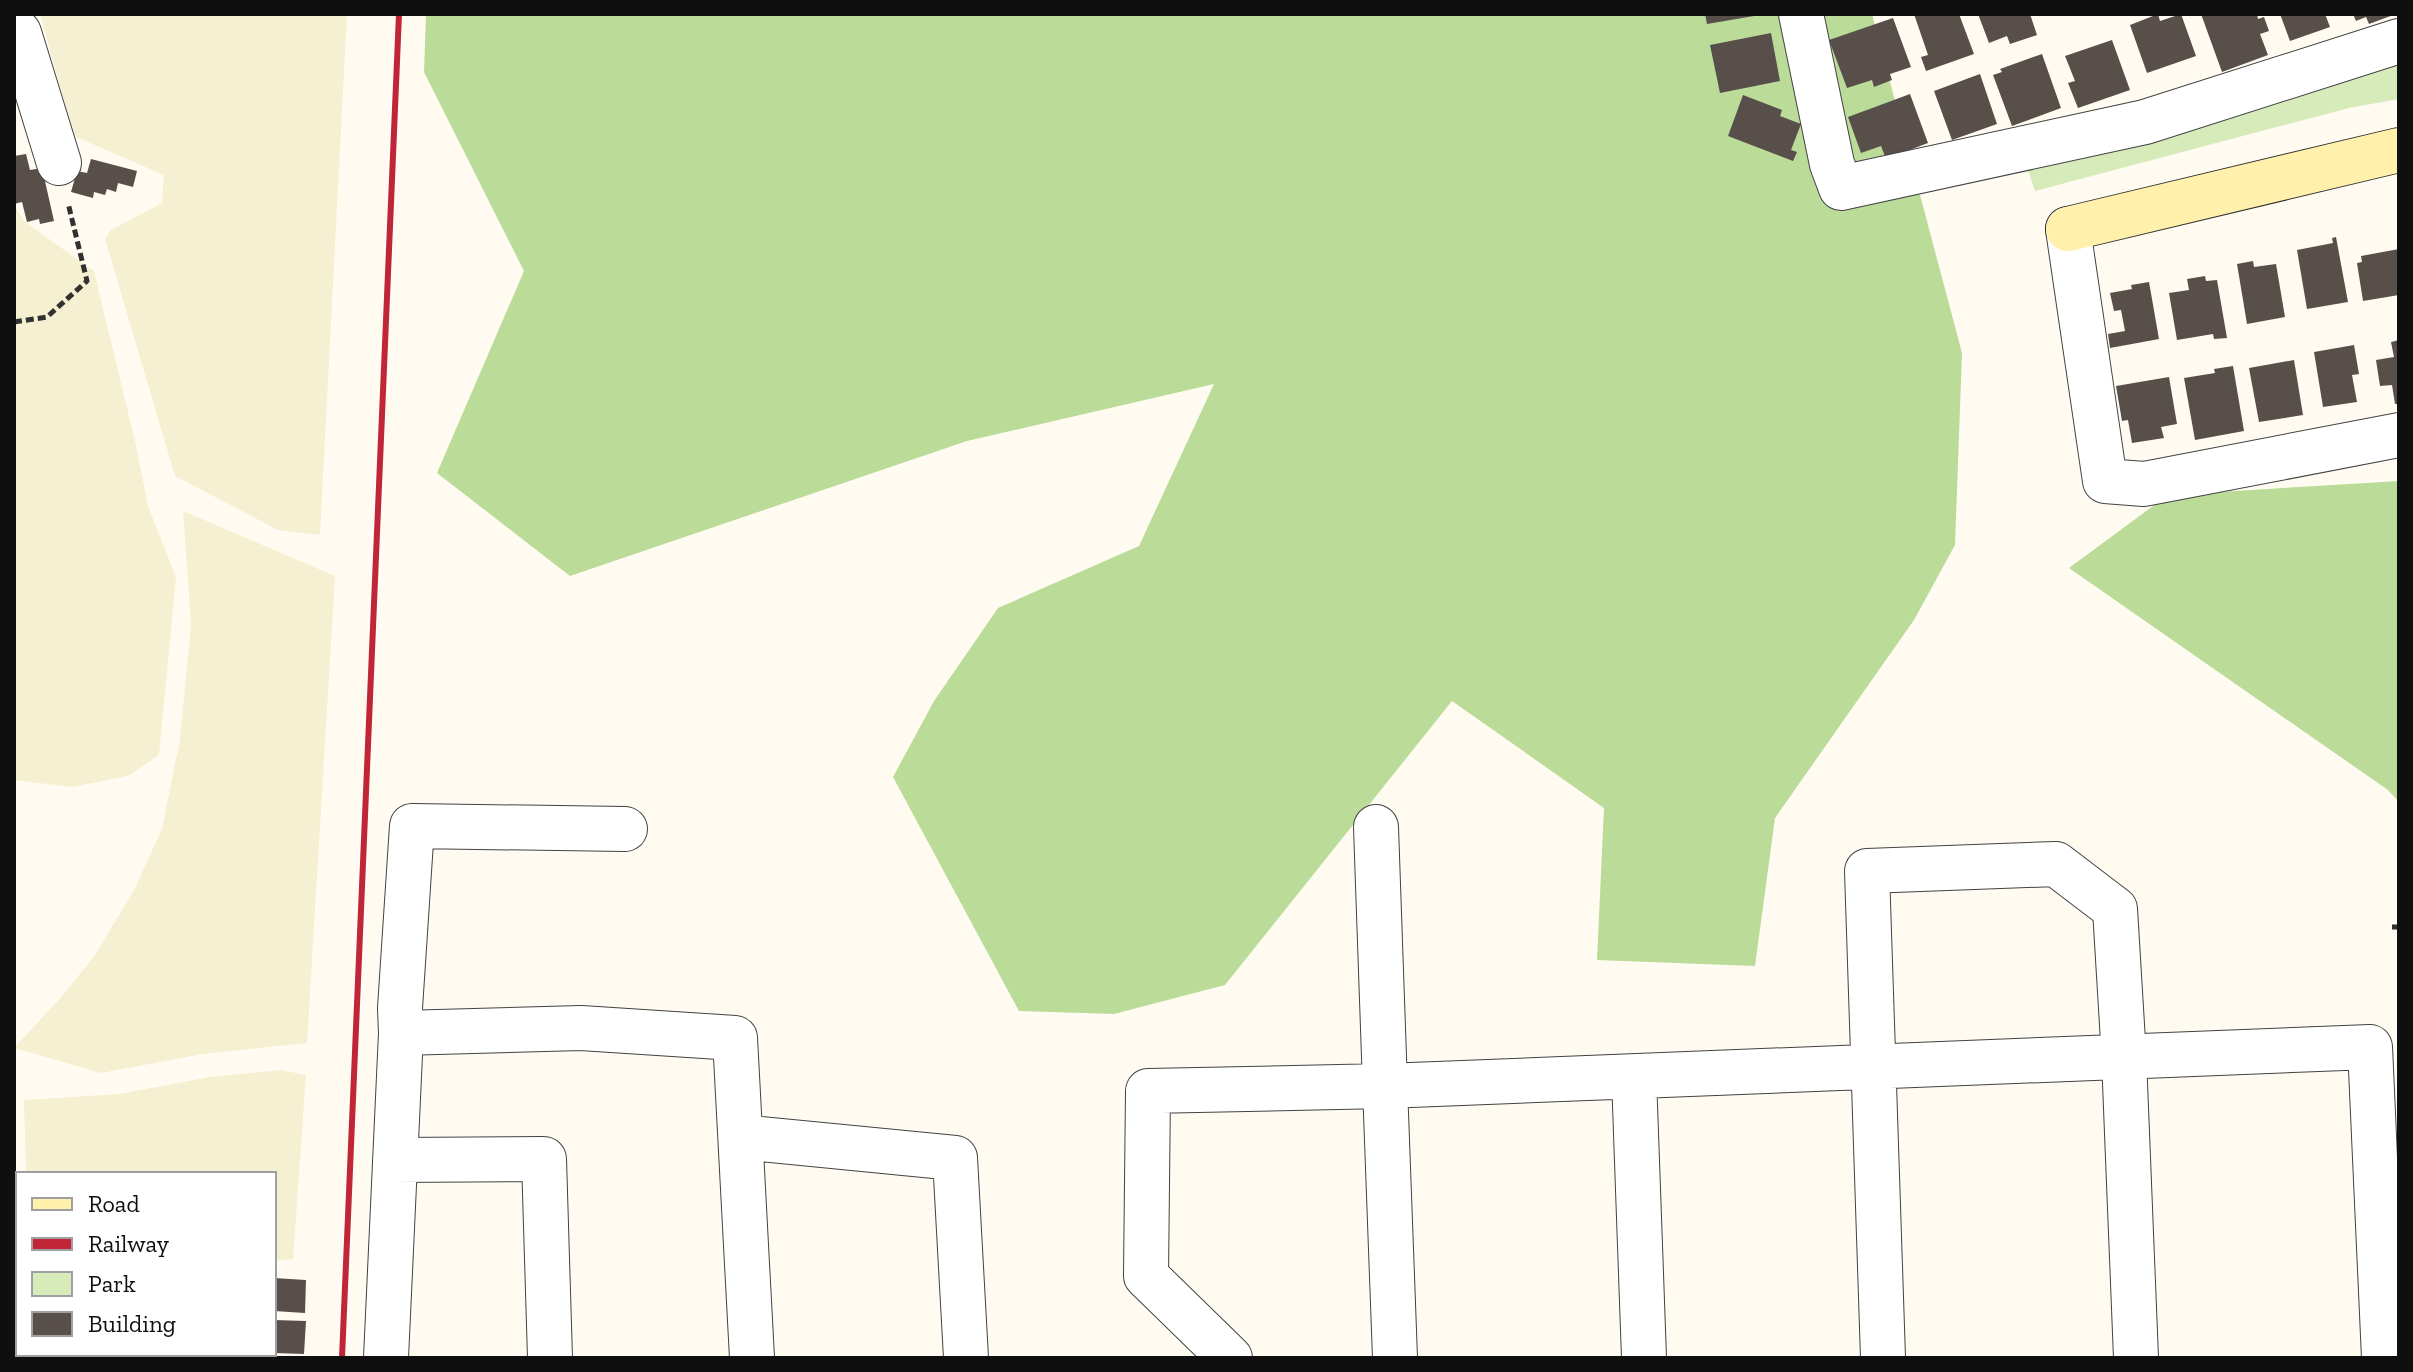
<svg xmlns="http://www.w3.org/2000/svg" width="2413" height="1372" font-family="'Zilla Slab',serif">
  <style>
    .farmland { fill: #f5f0d1 }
    .green { fill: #d6eaba }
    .forest { fill: #bbdb99 }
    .building { fill: #584f4b }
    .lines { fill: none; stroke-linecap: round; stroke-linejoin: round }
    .street-casing { stroke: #424242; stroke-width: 46 }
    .secondary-casing { stroke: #313131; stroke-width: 46 }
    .path { stroke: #313131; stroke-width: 5; stroke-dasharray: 8 4; stroke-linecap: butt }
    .street { stroke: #fff; stroke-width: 44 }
    .secondary { stroke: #fff0ac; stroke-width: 44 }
    .rail { stroke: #c02637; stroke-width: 6 }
  </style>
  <rect width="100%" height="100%" fill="#fffbf1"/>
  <!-- farmland -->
  <path class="farmland" d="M40,14H347L320,535L278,530L175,476L105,239L111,230L162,203L164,175L74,136Z
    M14,205L25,222L94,271L135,441L148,506L176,577L159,755L128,776L72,787L14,780Z
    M183,511L335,576L307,1043L203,1054L101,1073L14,1048L63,995L95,955L134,890L162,829L180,739L191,624Z
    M281,1070L306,1075L293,1259L274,1261V1174H26L24,1100L119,1094L210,1077Z"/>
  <!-- green -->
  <path class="green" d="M2399,60V99L2349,108L2035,191L2027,167Z"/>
  <!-- forest -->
  <path class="forest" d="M426,14H1872L1962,353L1955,545L1914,620L1775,818L1755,966L1597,960L1604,808L1452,701L1225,985L1114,1014L1019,1011L893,777L934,701L998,608L1139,546L1214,384L967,441L570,576L437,473L524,271L424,72Z
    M2399,481V802L2388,790L2069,568L2168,495Z"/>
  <!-- building -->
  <path class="building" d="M1705,14H1754V16L1707,24Z
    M1914,14H1959L1974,54L1926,71L1921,57L1928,55Z
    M1978,14H2030L2037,35L2010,44L2007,36L1989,43Z
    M2158,14L2160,21L2181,14L2196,56L2147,73L2130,25Z
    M2201,14H2257L2258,19L2264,17L2269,31L2260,34L2268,55L2222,72Z
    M2280,14H2325L2330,27L2290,41Z
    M2353,14H2396L2369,24L2366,17L2356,21Z
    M1893,18L1911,67L1890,74L1892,80L1874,87L1872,80L1847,88L1829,40Z
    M1771,33L1780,81L1720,93L1710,45Z
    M2112,40L2130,90L2078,108L2068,83L2075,81L2065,56Z
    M2042,54L2061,108L2012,126L1993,75L2002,72L2000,69Z
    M1980,74L1997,124L1952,140L1934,91Z
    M1910,94L1928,143L1886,159L1881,146L1861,153L1848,117Z
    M1743,95L1782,110L1780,116L1801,124L1791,150L1797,152L1793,161L1728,136Z
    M26,154L30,170L42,168L54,221L40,224L39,219L27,222L22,202L14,204V156Z
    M91,159L137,171L133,187L118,183L116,192L107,189L105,195L94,192L93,198L71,192L77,171L87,173Z
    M2336,237L2348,302L2307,309L2297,250L2333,243L2332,238Z
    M2399,249V295L2363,301L2357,263L2362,262L2361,256Z
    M2253,261L2254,267L2276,264L2285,317L2247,324L2237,264Z
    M2205,276L2206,281L2217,280L2227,338L2214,339L2213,334L2177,340L2169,293L2189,290L2187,279Z
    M2149,282L2159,339L2110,348L2108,334L2125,331L2121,310L2114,311L2110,293L2132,289L2131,285Z
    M2399,340V404H2395L2392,385L2380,386L2376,360L2394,357L2391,342Z
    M2354,345L2359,374L2352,375L2357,402L2323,407L2314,352Z
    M2294,360L2303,415L2259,422L2249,368Z
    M2233,366L2244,431L2195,440L2184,378L2215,373L2214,369Z
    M2169,377L2177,424L2161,427L2164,438L2132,443L2128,420L2122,421L2116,386Z
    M274,1278L306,1280L305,1313L274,1311Z
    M14,1302H18V1354H179V1358H14Z
    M274,1320L306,1321L304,1354L274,1353Z"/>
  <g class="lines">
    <defs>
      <path id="street" d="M1801,14L1832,164L1841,188L2145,122L2399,41
        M14,27L19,33L59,163
        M2068,229L2105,481L2144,484L2399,435
        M401,1033L400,1008L412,826L625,829
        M1634,1077L1644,1358
        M741,1137L955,1158L966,1358
        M395,1160L544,1159L550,1358
        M195,1358V1354
        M386,1358L401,1033L581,1028L735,1038L752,1358
        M1230,1358L1146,1276L1148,1091L1385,1086L1376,827
        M1395,1358L1385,1086L2370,1047L2384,1358
        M1883,1358L1867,871L2056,864L2115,909L2124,1058L2136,1358"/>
      <path id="secondary" d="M2068,229L2399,150"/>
    </defs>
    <!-- street casing -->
    <use href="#street" class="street-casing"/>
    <!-- secondary casing -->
    <use href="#secondary" class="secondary-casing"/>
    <!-- path -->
    <path class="path" d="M14,322L47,317L87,281L68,203
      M2392,927H2399"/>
    <!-- street -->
    <use href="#street" class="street"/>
    <!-- secondary -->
    <use href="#secondary" class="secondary"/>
    <!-- rail -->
    <path class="rail" d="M342,1358L399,14"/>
  </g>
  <!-- border -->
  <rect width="2413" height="1372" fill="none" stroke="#0f0f0f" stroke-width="32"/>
  <!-- legend -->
  <rect x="16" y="1172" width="260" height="184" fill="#ffffff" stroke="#9f9f9f" stroke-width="2"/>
  <rect x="32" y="1198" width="40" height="12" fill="#fff0ac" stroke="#9f9f9f" stroke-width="2"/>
  <text x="88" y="1212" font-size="24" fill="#0f0f0f">Road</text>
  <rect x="32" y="1238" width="40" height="12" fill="#c02637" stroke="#9f9f9f" stroke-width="2"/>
  <text x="88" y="1252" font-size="24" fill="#0f0f0f">Railway</text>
  <rect x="32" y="1272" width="40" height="24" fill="#d6eaba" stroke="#9f9f9f" stroke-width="2"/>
  <text x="88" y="1292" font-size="24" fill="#0f0f0f">Park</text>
  <rect x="32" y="1312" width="40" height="24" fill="#584f4b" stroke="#9f9f9f" stroke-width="2"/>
  <text x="88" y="1332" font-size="24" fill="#0f0f0f">Building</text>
</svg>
